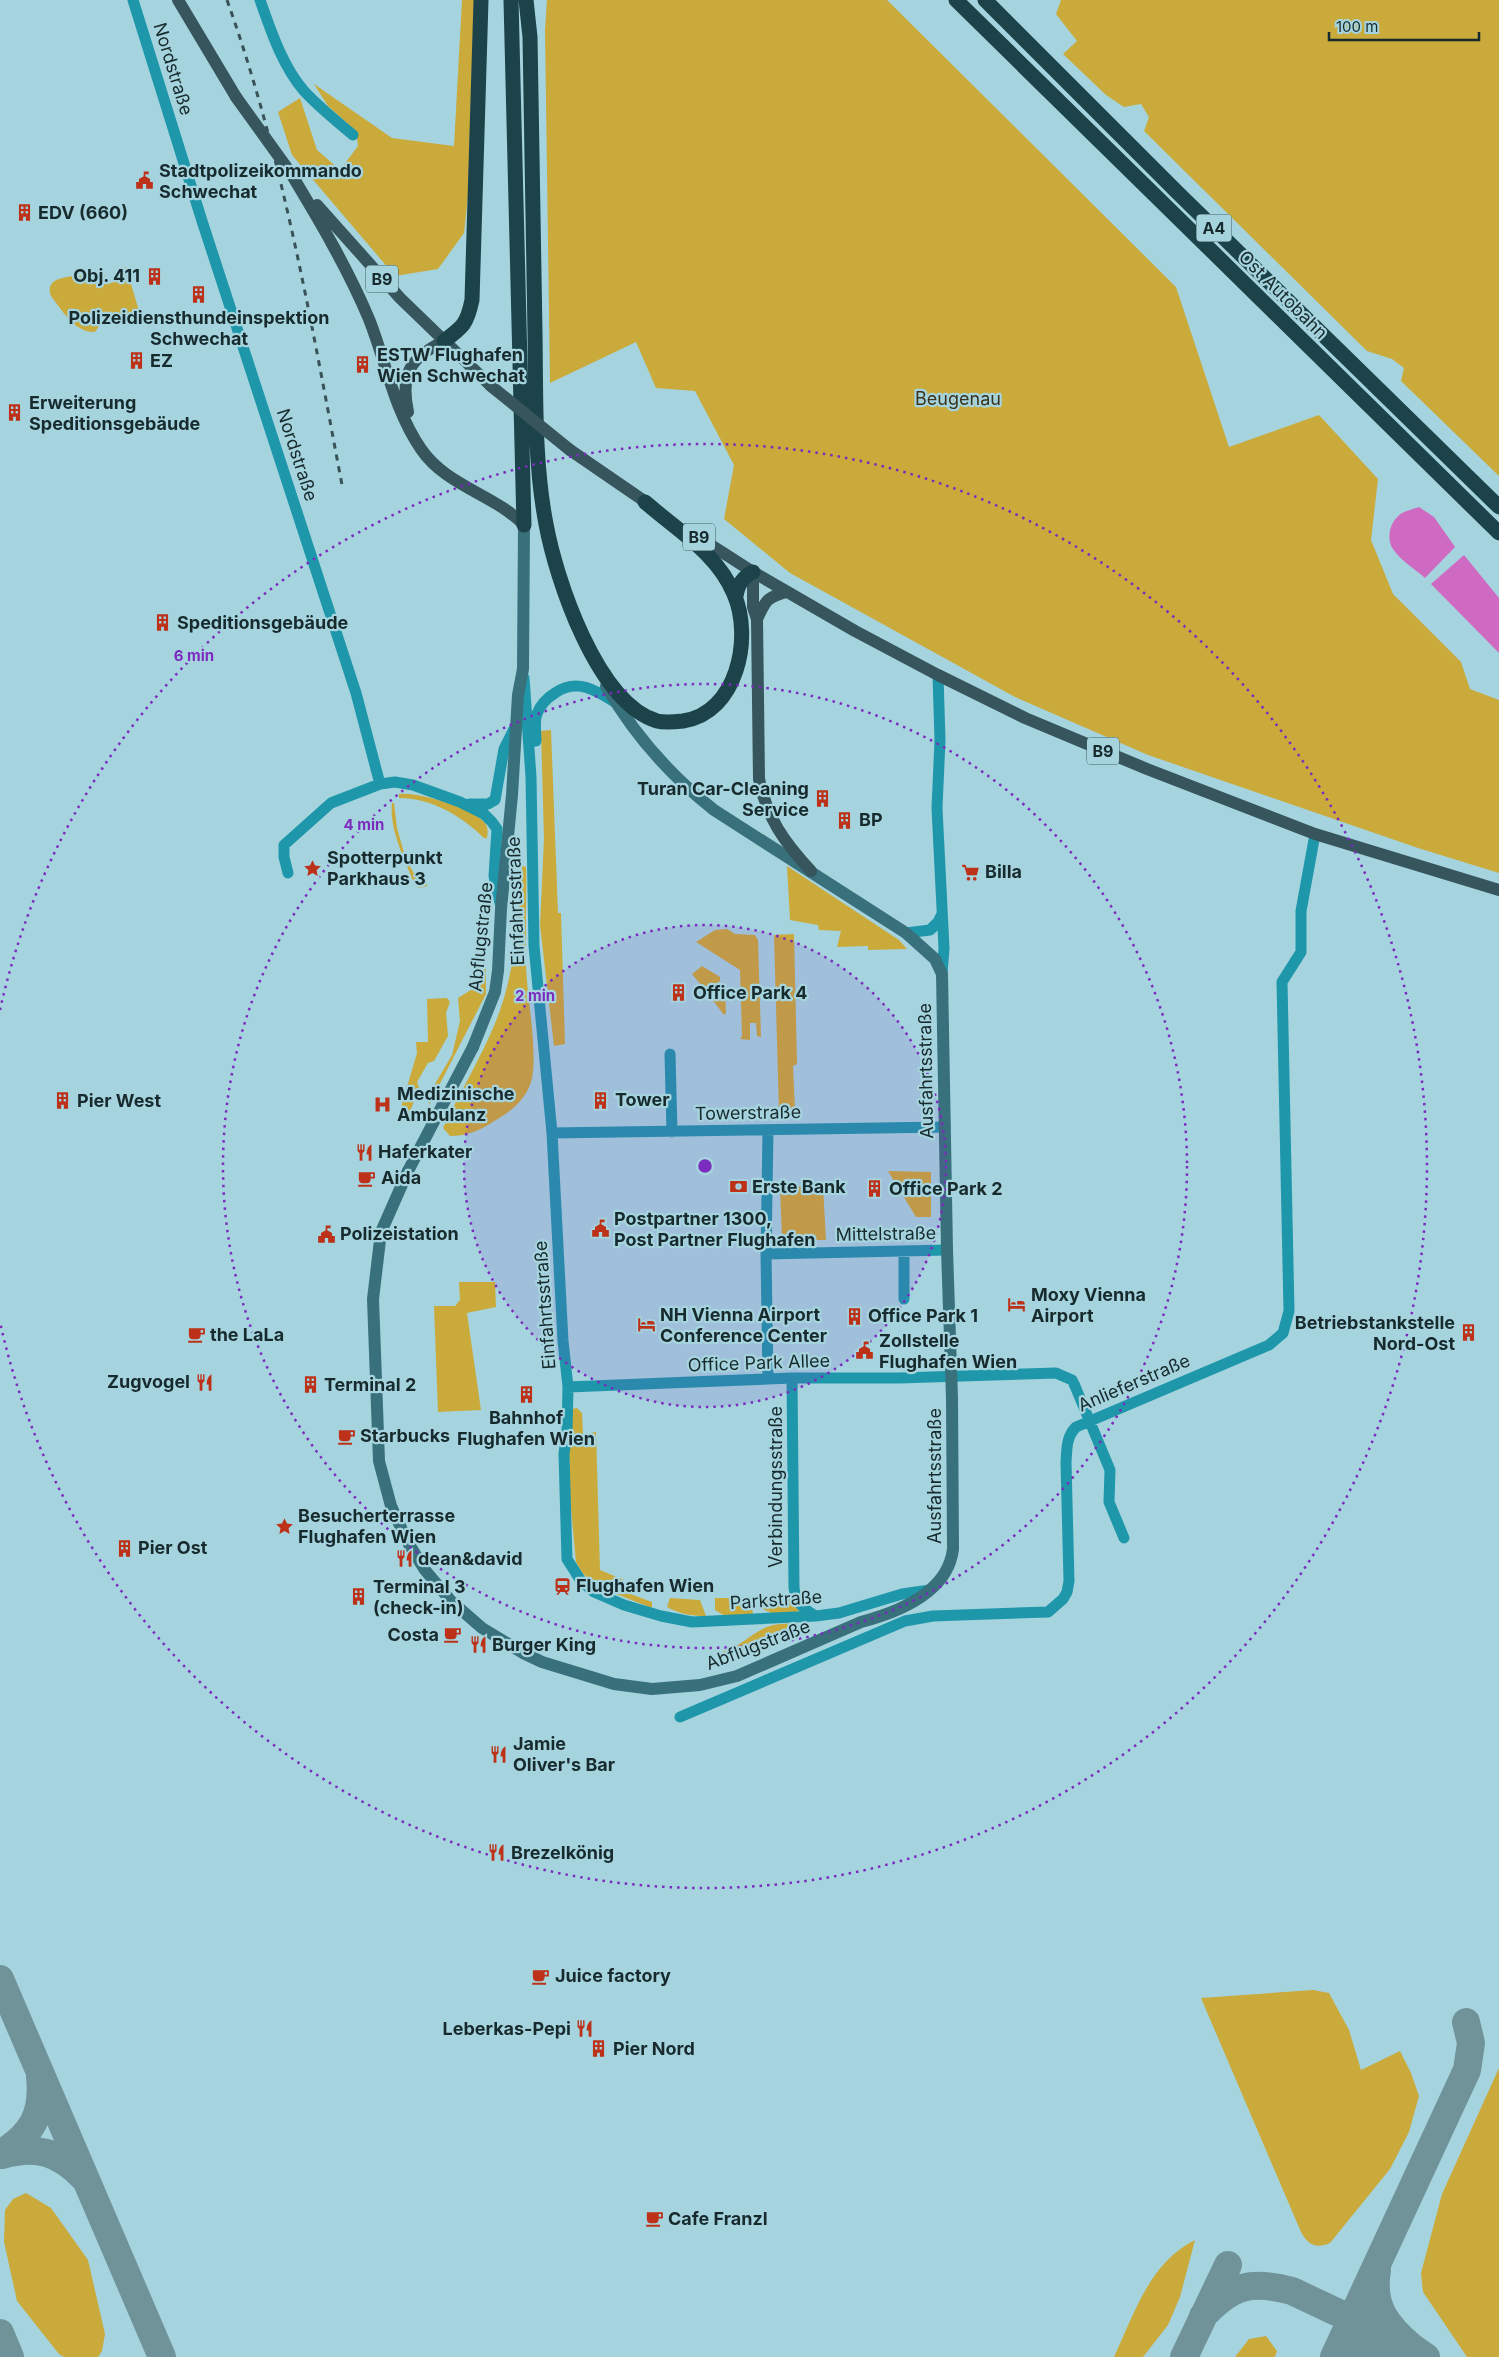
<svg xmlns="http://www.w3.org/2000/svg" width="1499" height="2357" font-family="Inter,sans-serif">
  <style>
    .green { fill: #caaa3a }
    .water { fill: #cf6ac2 }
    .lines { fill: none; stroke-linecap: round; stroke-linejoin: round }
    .taxiway { stroke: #70939a; stroke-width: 28 }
    .street { stroke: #1f97ab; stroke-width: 11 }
    .secondary { stroke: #38707b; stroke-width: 12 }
    .primary { stroke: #36555c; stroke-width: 12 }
    .highway { stroke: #1c424a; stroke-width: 15 }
    .rail { stroke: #395257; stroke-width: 3; stroke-dasharray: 6 6; stroke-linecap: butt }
    .secondary-bridge { stroke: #38707b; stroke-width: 12 }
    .primary-bridge { stroke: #36555c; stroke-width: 12 }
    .ring { fill: none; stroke: #7b2cbf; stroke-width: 2.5; stroke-dasharray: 2.5 5 }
    .labels { text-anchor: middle; stroke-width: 4.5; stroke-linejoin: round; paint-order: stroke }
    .shield { fill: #a6d4de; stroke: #425d62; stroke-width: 1 }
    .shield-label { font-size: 16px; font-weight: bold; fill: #172a2d }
    .street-label { font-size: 18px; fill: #172a2d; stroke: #a6d4de }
    .poi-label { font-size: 18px; font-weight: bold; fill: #172a2d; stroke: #a6d4de; text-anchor: start }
    .park-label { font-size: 18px; fill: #3a321a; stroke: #a6d4de }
    .centre { fill: #7b2cbf; stroke: #a6d4de; stroke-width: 2.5 }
    .ring-label { font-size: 15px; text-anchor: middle; font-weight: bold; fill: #7b2cbf; stroke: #a6d4de; stroke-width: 4.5; stroke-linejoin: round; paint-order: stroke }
  </style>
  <rect width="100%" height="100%" fill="#a6d4de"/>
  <!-- green -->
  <path class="green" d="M462,0H474L468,196L464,233L438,269L395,276L292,155L278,112L300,98L317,150L340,170L358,146L356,131L328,106L314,84L392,138L454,146Z
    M547,0H887L1176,287L1229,447L1319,415L1378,479L1371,540L1393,594L1461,662L1470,689L1499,700V873L1418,848L1148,755L1015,697L790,573L724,519L734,465L695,391L656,388L636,342L550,383L545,30Z
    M1061,0H1499V476L1401,381L1404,368L1392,359L1367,351L1144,131L1149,117L1141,104L1124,107L1106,95L1063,54L1077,41L1056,14Z
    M126,267L139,311L102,322L95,332C75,333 62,310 51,296C41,270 90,278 104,274L108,284L116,281L114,273Z
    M551,730L558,913H561L565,1044L554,1046L540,925L544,838L541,731Z
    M399,794C417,791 473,808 485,823C488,827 488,832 487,838H484C462,816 431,798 399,798Z
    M392,803H394L397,828L406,860L421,885L427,883V886L420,888L415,886C406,861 389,831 392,803Z
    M522,866L526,867C527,899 525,931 526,963C526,992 540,1061 530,1085C523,1102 511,1111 496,1120C481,1130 468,1136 450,1136L443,1128C460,1092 481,1058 496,1021C516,971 518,919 522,866Z
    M787,866L899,940L907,949L868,950V946L837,947L841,931L819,930L818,925L790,920Z
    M485,923L486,994L429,1105L428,1096L452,1055L460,1021L458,998L474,988L480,978Z
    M727,929L735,934L755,935L758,940L761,1037L757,1036L756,1023H750V1040L740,1039L742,1036L740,970L696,942L715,930Z
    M794,934L797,1064L793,1066L795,1110L793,1113H779L774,935Z
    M702,966L720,977V981L706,991L692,974Z
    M721,985L725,988L726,1013L724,1015L708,994Z
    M447,998L450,1002L446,1013L448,1036L434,1061L428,1063L417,1082L419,1088L407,1120L397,1121L417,1053L416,1042H428L427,999Z
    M888,1171L931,1172V1217H916Z
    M823,1186L826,1240H782L780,1187Z
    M459,1282H495L496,1307L467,1313L481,1410L438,1412L434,1306H455L460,1300Z
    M577,1408L582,1413L583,1434L596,1432L600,1570L624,1580L620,1590L652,1602V1608L601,1588L583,1574L576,1562L570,1498L569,1450L572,1409Z
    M757,1597H788L800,1613L774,1614L765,1610L759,1604Z
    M670,1598L700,1600L706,1616C691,1616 680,1614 667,1607Z
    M715,1598H750L753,1614L725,1616L715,1610Z
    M798,1623C777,1642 749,1651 722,1657V1652C739,1648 750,1634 767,1627C777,1623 787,1624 798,1623Z
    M1313,1990L1329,1993L1349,2030L1361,2070L1400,2051L1411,2073L1419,2096L1409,2132L1390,2169L1330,2243C1316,2249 1308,2245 1301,2232L1201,1998Z
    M1499,2068V2357H1467L1423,2292L1421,2273L1442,2194Z
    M26,2193L51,2208L88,2260L105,2334L102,2351L98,2357H64L59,2354L17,2301L4,2242L5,2210L13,2199Z
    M1195,2240L1180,2297L1168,2325L1143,2357H1114C1134,2314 1150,2262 1195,2240Z
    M1266,2336L1277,2351L1275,2357H1235L1249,2339Z"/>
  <!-- water -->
  <path class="water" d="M1419,507L1434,517L1455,547L1425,578C1415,569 1400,560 1393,549C1385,537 1391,518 1404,512C1408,510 1414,509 1419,507Z
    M1464,555L1499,598V653L1431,584Z"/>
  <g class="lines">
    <!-- taxiway -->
    <path class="taxiway" d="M0,1979L162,2357
      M0,2154C32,2135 44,2114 40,2077
      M2,2155C37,2145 59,2152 84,2178
      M1203,2316C1232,2285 1251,2280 1292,2291L1413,2348L1426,2357
      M0,2333L10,2357
      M1184,2357L1228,2265
      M1334,2357L1467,2070L1471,2043L1466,2022
      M1346,2357C1367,2343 1389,2345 1413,2348C1386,2326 1371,2306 1377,2270"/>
    <!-- street -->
    <path class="street" d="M133,0L202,221L356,693L380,784
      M260,0C271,31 282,65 304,91C319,107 336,121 353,135
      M938,675L940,740L937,808L944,948L942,974
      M524,678L531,777L534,946L552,1133L563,1341L568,1387L567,1431L564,1454L567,1559L581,1581L594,1592L624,1605L661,1616L692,1622L816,1616L839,1613L902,1594L930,1590
      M536,741C536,733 534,721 537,714C540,705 547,698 555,693C577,678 596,690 616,703
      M469,804H488L495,800L504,749L515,727
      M288,873L284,857V845L331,803L380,784L395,782L413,785L460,802L484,814L492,822L497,829L494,876L500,903
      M906,933L930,930L938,922L942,914
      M670,1054L672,1132
      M768,1130L766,1254L768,1379
      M552,1133L945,1127
      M904,1251V1299
      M766,1254L947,1250
      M792,1378L794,1588C796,1603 803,1609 816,1616
      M568,1387L792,1378H899L1056,1373L1072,1380L1075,1386L1110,1470L1109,1502L1124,1538
      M680,1717L905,1621L933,1616L1048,1612L1063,1599L1067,1592L1069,1581L1066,1462C1067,1449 1066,1437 1076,1427L1269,1345L1283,1333L1289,1311L1282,982L1301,952V911L1315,834"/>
    <!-- secondary -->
    <path class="secondary" d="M473,1047L495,992L498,971L501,909L512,795L518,695L523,669L524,525
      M408,1171L381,1232L373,1299L379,1461L391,1506L407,1541L425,1570L451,1601L482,1628L523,1653L542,1662L614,1684L652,1689L700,1685L737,1676L861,1622C899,1612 948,1592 953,1549L952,1398L947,1250L942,974L935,959L906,933L714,810C671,776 633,733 606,686"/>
    <!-- primary -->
    <path class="primary" d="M178,0L236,97
      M290,172C319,220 347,267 369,319C386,362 394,410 421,449C446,486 494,494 524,525
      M317,205L400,298L491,386
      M408,412C400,374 410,358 444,341
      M570,450L653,507
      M686,529L753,572L855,631L938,675L1025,718L1147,769L1315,834L1499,890
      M753,572V607L757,619L759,779C767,818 784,842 811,871
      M757,619C766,600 766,598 786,592"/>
    <!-- highway -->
    <path class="highway" d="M511,0L524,525
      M526,0L530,37C532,135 533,234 535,333C536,396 534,462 546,524C556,579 597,703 657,721C665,723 674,722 683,721C737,713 753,638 734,594C717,553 678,531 645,502
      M956,0L1499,533
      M985,0L1177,192L1499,507
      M444,341C463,327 467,324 472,300L481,0
      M736,596C738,585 742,577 753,572"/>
    <!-- rail -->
    <path class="rail" d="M227,0C283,157 311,321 342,485"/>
    <!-- secondary-bridge -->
    <path class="secondary-bridge" d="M408,1171L473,1047"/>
    <!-- primary-bridge -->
    <path class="primary-bridge" d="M236,97L290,172
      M491,386L570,450"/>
  </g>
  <!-- distance rings -->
  <circle cx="705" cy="1166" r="241" fill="#7b2cbf" fill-opacity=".12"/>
  <g class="ring">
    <circle cx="705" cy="1166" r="241"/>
    <circle cx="705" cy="1166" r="482"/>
    <path d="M0 1010A722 722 0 1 1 0 1322"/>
  </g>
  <!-- icons -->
  <defs>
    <symbol id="civic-bare" viewBox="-9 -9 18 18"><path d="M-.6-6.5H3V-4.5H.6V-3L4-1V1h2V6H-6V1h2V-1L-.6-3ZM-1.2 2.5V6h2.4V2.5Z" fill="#bc3118" stroke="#a6d4de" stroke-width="2.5" paint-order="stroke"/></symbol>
    <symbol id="building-bare" viewBox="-9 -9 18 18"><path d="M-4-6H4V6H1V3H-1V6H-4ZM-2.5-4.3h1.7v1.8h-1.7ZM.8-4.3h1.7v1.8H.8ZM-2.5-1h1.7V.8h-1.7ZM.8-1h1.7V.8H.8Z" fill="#bc3118" stroke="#a6d4de" stroke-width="2.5" paint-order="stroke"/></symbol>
    <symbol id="sight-bare" viewBox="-9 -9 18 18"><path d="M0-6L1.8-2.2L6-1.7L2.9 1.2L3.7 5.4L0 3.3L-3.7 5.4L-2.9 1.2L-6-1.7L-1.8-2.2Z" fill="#bc3118" stroke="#a6d4de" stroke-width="2.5" paint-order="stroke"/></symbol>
    <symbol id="supermarket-bare" viewBox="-9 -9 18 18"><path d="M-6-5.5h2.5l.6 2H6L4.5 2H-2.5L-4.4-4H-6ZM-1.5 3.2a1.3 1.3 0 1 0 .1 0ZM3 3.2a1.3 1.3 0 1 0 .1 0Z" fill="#bc3118" stroke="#a6d4de" stroke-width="2.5" paint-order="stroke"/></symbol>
    <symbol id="hospital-bare" viewBox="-9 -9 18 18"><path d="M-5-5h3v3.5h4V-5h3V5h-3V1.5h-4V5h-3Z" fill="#bc3118" stroke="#a6d4de" stroke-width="2.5" paint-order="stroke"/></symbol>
    <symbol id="restaurant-bare" viewBox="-9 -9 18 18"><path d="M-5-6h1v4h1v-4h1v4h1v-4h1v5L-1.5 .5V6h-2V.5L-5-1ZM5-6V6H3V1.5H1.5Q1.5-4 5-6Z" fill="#bc3118" stroke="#a6d4de" stroke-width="2.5" paint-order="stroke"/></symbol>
    <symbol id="cafe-bare" viewBox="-9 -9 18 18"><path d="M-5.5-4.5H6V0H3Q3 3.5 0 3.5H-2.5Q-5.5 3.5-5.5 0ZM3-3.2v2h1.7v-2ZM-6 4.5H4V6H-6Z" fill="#bc3118" stroke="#a6d4de" stroke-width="2.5" paint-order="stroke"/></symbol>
    <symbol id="bank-bare" viewBox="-9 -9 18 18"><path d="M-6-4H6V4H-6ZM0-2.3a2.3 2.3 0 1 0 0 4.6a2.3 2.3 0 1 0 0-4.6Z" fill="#bc3118" stroke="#a6d4de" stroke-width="2.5" paint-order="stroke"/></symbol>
    <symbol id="hotel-bare" viewBox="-9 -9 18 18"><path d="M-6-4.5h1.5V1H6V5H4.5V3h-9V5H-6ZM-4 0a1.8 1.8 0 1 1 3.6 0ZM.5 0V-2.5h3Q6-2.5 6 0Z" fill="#bc3118" stroke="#a6d4de" stroke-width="2.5" paint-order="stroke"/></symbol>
    <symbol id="station-bare" viewBox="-9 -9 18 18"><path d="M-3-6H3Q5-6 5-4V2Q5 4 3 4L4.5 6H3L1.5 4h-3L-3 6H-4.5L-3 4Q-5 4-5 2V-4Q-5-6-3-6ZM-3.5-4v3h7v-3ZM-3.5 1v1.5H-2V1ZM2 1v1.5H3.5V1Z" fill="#bc3118" stroke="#a6d4de" stroke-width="2.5" paint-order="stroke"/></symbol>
  </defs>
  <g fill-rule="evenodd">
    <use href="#civic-bare" x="132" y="168" width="25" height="25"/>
    <use href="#building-bare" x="12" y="200" width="25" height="25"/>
    <use href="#building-bare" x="142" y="264" width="25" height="25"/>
    <use href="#building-bare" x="186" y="282" width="25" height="25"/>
    <use href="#building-bare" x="124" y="348" width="25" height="25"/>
    <use href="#building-bare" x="350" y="352" width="25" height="25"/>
    <use href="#building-bare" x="2" y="400" width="25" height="25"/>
    <use href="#building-bare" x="150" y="610" width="25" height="25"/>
    <use href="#building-bare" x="810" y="786" width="25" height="25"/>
    <use href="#building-bare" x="832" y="808" width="25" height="25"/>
    <use href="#sight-bare" x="300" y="856" width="25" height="25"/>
    <use href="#supermarket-bare" x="958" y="860" width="25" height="25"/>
    <use href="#building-bare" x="666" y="980" width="25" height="25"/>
    <use href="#building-bare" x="588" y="1088" width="25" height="25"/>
    <use href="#building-bare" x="50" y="1088" width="25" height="25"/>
    <use href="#hospital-bare" x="370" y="1092" width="25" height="25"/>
    <use href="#restaurant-bare" x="352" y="1140" width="25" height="25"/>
    <use href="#cafe-bare" x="354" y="1166" width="25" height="25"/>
    <use href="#bank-bare" x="726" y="1174" width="25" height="25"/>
    <use href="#building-bare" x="862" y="1176" width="25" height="25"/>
    <use href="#civic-bare" x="588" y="1216" width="25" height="25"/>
    <use href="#civic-bare" x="314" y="1222" width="25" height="25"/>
    <use href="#hotel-bare" x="1004" y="1292" width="25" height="25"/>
    <use href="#building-bare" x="842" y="1304" width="25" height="25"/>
    <use href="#hotel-bare" x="634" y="1312" width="25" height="25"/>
    <use href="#building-bare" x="1456" y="1320" width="25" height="25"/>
    <use href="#cafe-bare" x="184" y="1322" width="25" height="25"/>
    <use href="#civic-bare" x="852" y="1338" width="25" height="25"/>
    <use href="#restaurant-bare" x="192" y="1370" width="25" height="25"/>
    <use href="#building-bare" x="298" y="1372" width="25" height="25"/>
    <use href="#building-bare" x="514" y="1382" width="25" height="25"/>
    <use href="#cafe-bare" x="334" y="1424" width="25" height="25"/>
    <use href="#sight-bare" x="272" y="1514" width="25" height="25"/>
    <use href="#building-bare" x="112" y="1536" width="25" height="25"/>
    <use href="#restaurant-bare" x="392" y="1546" width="25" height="25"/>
    <use href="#station-bare" x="550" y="1574" width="25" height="25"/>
    <use href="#building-bare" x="346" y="1584" width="25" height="25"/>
    <use href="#cafe-bare" x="440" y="1622" width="25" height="25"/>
    <use href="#restaurant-bare" x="466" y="1632" width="25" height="25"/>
    <use href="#restaurant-bare" x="486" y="1742" width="25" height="25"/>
    <use href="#restaurant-bare" x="484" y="1840" width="25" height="25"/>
    <use href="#cafe-bare" x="528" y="1964" width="25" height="25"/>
    <use href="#restaurant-bare" x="572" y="2016" width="25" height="25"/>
    <use href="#building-bare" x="586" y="2036" width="25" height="25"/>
    <use href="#cafe-bare" x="642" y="2206" width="25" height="25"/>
  </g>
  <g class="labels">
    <!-- shield labels -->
    <g class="shield">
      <rect x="1196.5" y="214.5" width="35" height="27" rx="4"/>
      <rect x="366" y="265.5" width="32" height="27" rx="4"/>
      <rect x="683" y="523.5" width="32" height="27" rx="4"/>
      <rect x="1087" y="737.5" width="32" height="27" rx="4"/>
    </g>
    <g class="shield-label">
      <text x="1214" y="234">A4</text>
      <text x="382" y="285">B9</text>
      <text x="699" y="543">B9</text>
      <text x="1103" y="757">B9</text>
    </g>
    <!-- street labels -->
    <g class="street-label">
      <text transform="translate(173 69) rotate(73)" y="6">Nordstraße</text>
      <text transform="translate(1283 295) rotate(45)" y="6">Ost Autobahn</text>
      <text transform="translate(297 455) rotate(72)" y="6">Nordstraße</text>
      <text transform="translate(516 901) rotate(-92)" y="6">Einfahrtsstraße</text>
      <text transform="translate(481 937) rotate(-84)" y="6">Abflugstraße</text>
      <text transform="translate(926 1071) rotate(-91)" y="6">Ausfahrtsstraße</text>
      <text transform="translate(748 1113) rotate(-1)" y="6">Towerstraße</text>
      <text transform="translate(886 1234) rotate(-1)" y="6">Mittelstraße</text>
      <text transform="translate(545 1305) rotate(-94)" y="6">Einfahrtsstraße</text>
      <text transform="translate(759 1363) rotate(-2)" y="6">Office Park Allee</text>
      <text transform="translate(1134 1383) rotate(-23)" y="6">Anlieferstraße</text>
      <text transform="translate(935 1476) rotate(-90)" y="6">Ausfahrtsstraße</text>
      <text transform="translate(776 1487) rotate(-90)" y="6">Verbindungsstraße</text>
      <text transform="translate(776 1600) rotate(-4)" y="6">Parkstraße</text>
      <text transform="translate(758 1645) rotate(-21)" y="6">Abflugstraße</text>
    </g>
    <!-- poi labels -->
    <g class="poi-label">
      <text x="159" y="177">Stadtpolizeikommando<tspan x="159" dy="21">Schwechat</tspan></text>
      <text x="38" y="219">EDV (660)</text>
      <text x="140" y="282" text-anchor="end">Obj. 411</text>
      <text x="199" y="324" text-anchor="middle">Polizeidiensthundeinspektion<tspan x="199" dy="21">Schwechat</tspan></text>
      <text x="377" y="361">ESTW Flughafen<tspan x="377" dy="21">Wien Schwechat</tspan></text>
      <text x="150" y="367">EZ</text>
      <text x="29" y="409">Erweiterung<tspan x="29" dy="21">Speditionsgebäude</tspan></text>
      <text x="177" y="629">Speditionsgebäude</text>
      <text x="809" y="795" text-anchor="end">Turan Car-Cleaning<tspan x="809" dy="21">Service</tspan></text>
      <text x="859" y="826">BP</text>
      <text x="327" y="864">Spotterpunkt<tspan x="327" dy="21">Parkhaus 3</tspan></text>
      <text x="985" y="878">Billa</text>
      <text x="693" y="999">Office Park 4</text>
      <text x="397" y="1100">Medizinische<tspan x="397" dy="21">Ambulanz</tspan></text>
      <text x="615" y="1106">Tower</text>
      <text x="77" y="1107">Pier West</text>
      <text x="378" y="1158">Haferkater</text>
      <text x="381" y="1184">Aida</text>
      <text x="752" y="1193">Erste Bank</text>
      <text x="889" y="1195">Office Park 2</text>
      <text x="614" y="1225">Postpartner 1300,<tspan x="614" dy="21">Post Partner Flughafen</tspan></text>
      <text x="340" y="1240">Polizeistation</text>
      <text x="1031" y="1301">Moxy Vienna<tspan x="1031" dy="21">Airport</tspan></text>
      <text x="660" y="1321">NH Vienna Airport<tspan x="660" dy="21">Conference Center</tspan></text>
      <text x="868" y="1322">Office Park 1</text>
      <text x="1455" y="1329" text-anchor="end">Betriebstankstelle<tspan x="1455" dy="21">Nord-Ost</tspan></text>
      <text x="210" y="1341">the LaLa</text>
      <text x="879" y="1347">Zollstelle<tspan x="879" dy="21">Flughafen Wien</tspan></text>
      <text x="190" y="1388" text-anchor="end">Zugvogel</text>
      <text x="324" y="1391">Terminal 2</text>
      <text x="526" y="1424" text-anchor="middle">Bahnhof<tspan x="526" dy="21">Flughafen Wien</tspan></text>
      <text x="360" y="1442">Starbucks</text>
      <text x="298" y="1522">Besucherterrasse<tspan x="298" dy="21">Flughafen Wien</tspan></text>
      <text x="138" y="1554">Pier Ost</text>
      <text x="418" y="1565">dean&amp;david</text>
      <text x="576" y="1592">Flughafen Wien</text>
      <text x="373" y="1593">Terminal 3<tspan x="373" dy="21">(check-in)</tspan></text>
      <text x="439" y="1641" text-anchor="end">Costa</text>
      <text x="492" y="1651">Burger King</text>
      <text x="513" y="1750">Jamie<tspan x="513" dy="21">Oliver's Bar</tspan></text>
      <text x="511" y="1859">Brezelkönig</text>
      <text x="555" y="1982">Juice factory</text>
      <text x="571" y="2035" text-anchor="end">Leberkas-Pepi</text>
      <text x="613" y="2055">Pier Nord</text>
      <text x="668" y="2225">Cafe Franzl</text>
    </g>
    <!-- park labels -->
    <g class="park-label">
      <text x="958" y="405">Beugenau</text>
    </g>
  </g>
  <circle cx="705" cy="1166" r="8" class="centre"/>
  <g class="ring-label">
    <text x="194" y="661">6 min</text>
    <text x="364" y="830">4 min</text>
    <text x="535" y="1001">2 min</text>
  </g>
  <!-- scale -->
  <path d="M1329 32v8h150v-8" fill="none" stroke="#172a2d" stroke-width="2.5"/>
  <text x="1336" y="32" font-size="15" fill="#172a2d" stroke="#a6d4de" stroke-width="4" paint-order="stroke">100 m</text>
</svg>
